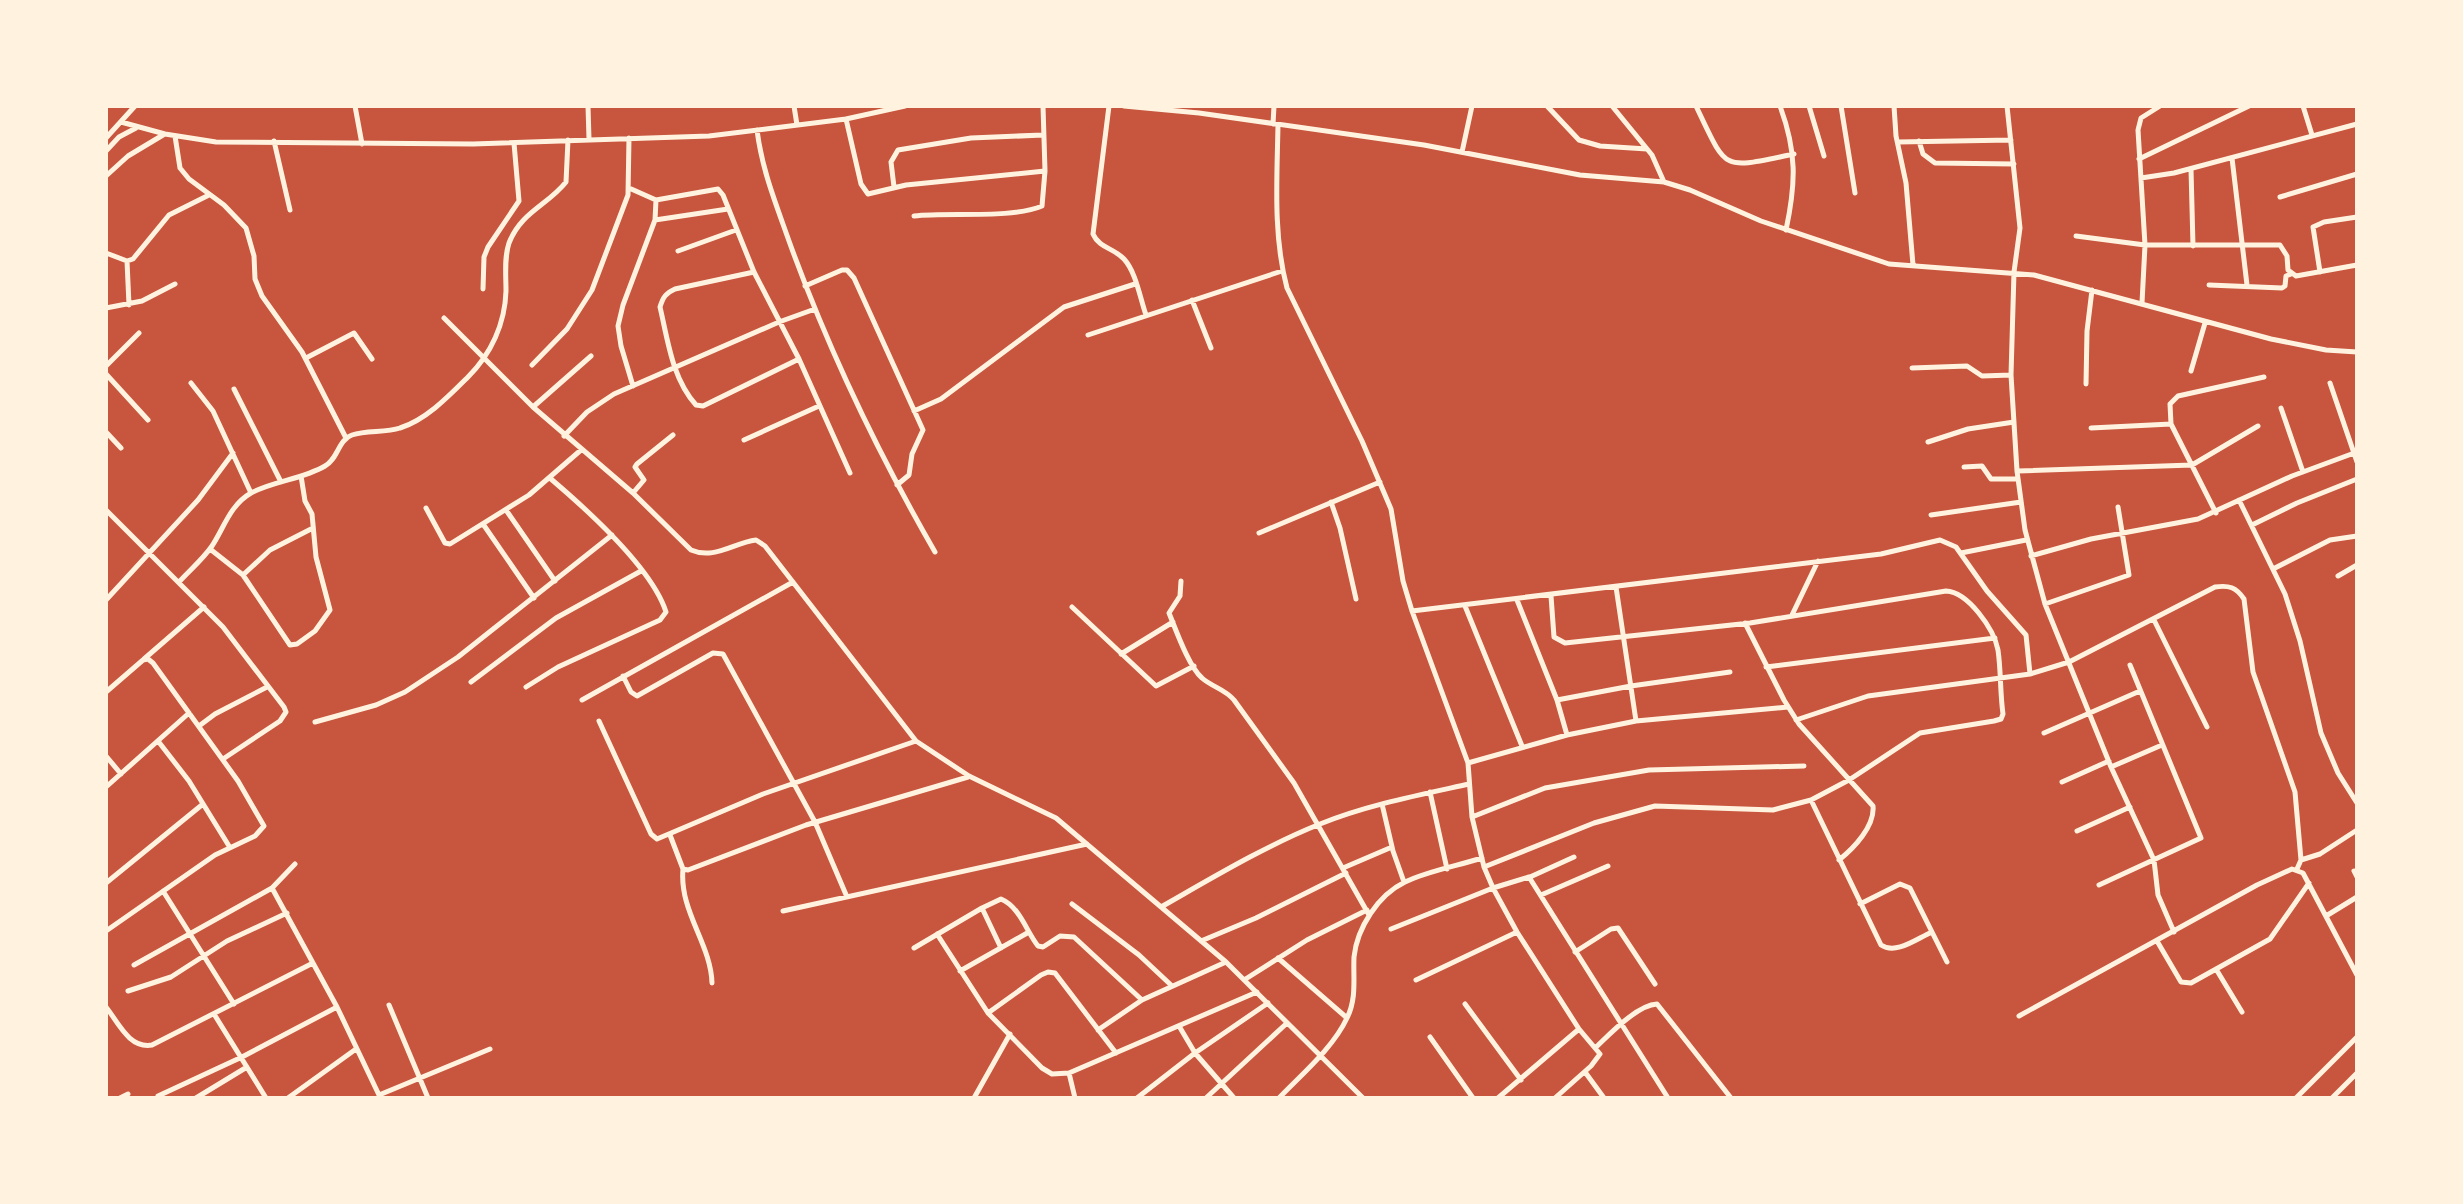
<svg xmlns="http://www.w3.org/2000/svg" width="2463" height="1204" font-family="Inter,sans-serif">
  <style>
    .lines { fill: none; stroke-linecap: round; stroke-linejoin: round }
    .minor { stroke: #fff3e0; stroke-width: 5 }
  </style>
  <rect width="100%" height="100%" fill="#c8553d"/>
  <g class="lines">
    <!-- minor -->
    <path class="minor" d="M355,106L362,144
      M588,106L589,139
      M794,106L797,125
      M1109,106L1093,234C1099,248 1114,248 1124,259C1136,272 1140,298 1146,315
      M1124,106L1199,113L1424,145L1580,175L1664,182L1690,190L1761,221L1889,264L2034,275L2271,339L2326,350L2357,352
      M1547,106L1579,140L1600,146L1647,149
      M1612,106L1652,155L1664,182
      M1696,106C1728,173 1721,169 1794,154
      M1780,106C1797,152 1796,183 1786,230
      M1809,106L1824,156
      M1841,106L1855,193
      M1894,106L1896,136L1906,183L1913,265
      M2007,106L2020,228L2014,272L2011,375L2017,471L2025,530L2045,604L2111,767L2154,860L2158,895L2174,932
      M2303,106L2312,135
      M846,119L861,184L868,194L906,185L1045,171
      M121,122L165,134L216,142L473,144L709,136L846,119L905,106
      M1273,124L1274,106
      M1278,125C1277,179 1273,236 1287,288L1362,441L1391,509L1403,581L1412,611L1468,763L1472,817L1484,867L1493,888L1517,932L1579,1029L1600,1054L1591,1066L1555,1098
      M757,130C762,170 776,204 789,241C828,349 878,453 935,552
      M175,136L180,168L189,179L224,205L246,228L254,256L255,279L262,296L302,352L346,438
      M106,138L135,106
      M274,141L290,210
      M1919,141L1923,154L1935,163L2014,164
      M1898,142L2011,140
      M106,151L119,137L136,128
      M1462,152L1472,106
      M2232,158L2247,285
      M2139,159L2249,106
      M2191,169L2193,246
      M106,176L128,156L163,135
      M2141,178L2174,173L2357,124
      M894,187L891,162L898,150L971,138L1043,135
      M629,188L656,200
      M2280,197L2357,174
      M914,216C949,212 1012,219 1042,206L1045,171L1043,106
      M655,220L728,209
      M2076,236L2145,245H2280L2287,256L2288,270L2296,276L2357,265
      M678,251L736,230
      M106,253L127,261L133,259L169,215L209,195
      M127,261L129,305
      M754,272L675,289C666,293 663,297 660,307C668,341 672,378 696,405L703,406L799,359
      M2320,272L2313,227L2324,222L2357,217
      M2209,285L2282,288L2285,286L2286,276L2291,274
      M805,286L842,270H847L854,278L923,430L912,454L909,475L897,485
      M483,289L484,257L488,247L519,201L514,143
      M1192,300L1211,348
      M2142,303L2145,245L2138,130L2141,118L2160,106
      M106,308L142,301L175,284
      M444,318L533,407L633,493L691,550C714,560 733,543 756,540L765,546L916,741L969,776L1056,818L1226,962L1363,1098
      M1088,335L1282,271
      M306,358L354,333L372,359
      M532,365L567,329L592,290L628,195L629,138
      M106,366L139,333
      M1912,368L1967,366L1982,376L2011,375
      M2191,371L2205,323
      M106,374L148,420
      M191,383L213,411L251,493
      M2330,383L2357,462
      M2086,384L2087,331L2092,290
      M633,386L621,346L618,326L623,305L655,220L656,200L718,189L723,195L754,272L799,359L850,473
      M234,389L281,482
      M533,407L591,356
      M2281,408L2303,472
      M914,411L941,399L1064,307L1135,284
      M2091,428L2171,424
      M106,432L121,448
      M564,436L587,412L614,394L779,322L815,309
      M744,440L819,406
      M1928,442L1968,429L2014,422
      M1964,467L1982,466L1991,479H2018
      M2018,471L2192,465L2258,426
      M633,493L644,480L635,467L637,464L673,435
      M2239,500L2285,594L2300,641L2321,733L2338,773L2357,803
      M1331,502L1340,528L1356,599
      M426,508L445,543L450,544L529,495L581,450
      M106,510L223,627L284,707L286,712L280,721L223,759
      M506,510L555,581
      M2216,513L2171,424L2170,404L2178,396L2264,377
      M1931,515L2021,502
      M483,524L534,598
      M2252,525L2297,503L2357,479
      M1259,533L1380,482
      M210,549L243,575L290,645L297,644L315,631L330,610L316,557L312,514L305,501L301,476
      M1961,553L2026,540
      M2031,556L2091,539L2198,519L2292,476L2357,452
      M2273,569L2330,540L2357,536
      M243,575L270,550L313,528
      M2338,576L2357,565
      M1181,581L1180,596L1169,613C1176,630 1189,667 1202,678C1212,687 1225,689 1234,700L1294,783L1369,915
      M179,582C190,570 203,559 212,546C224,528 230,505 251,493C274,481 303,479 325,466C338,459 338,440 352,435C367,430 385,433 400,428C426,420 449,396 468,377C491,354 505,324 506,291C506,275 504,258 509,243C521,212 548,205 566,182L568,140
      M1616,587L1636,721
      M106,600L198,500L233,453
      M1517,600L1557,700L1567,735
      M2045,604L2129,575L2118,507
      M1465,606L1522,746
      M1072,607L1156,686L1194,666
      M1412,611L1881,554L1940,540L1956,547L1987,591L2026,635L2030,674
      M1792,615L1818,561
      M2154,620L2207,727
      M1745,623L1784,700L1799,724L1873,806C1875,826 1854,848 1839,860
      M1121,654L1173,622
      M144,659L204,607
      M1766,667L1995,638
      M623,676L631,692L637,696L713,653L723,654L815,822L847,897
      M471,682L556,618L641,571
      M526,687L558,667L660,620L666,612C652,568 585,508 551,479
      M106,692L143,660L148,659L153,663L238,781L264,826L255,836L215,855L106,931
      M582,700L793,582
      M1557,700L1631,686L1730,672
      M1796,720L1868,696L2030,674L2069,662L2215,587C2229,585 2236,587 2244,599L2253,672L2295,792L2301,860L2297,869
      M599,721L651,834L657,839L763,794L916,741
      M315,722L376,705L405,692L458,657L612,535
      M199,726L215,714L267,687
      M2044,733L2140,691
      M158,741L189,781L229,846
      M106,756L121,774
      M1468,763L1567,735L1636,721L1788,707
      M2111,767L2162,745
      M2062,782L2109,761
      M106,787L189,713
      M1430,792L1447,869
      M1811,800L1881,945C1896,955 1916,939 1932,932
      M1382,804L1393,851L1404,882
      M1472,817L1545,788L1649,770L1804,766
      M2077,831L2130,807
      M670,835L683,869L688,870L806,825L968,777
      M2301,860L2320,854L2357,830
      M1484,867L1594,823L1655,806L1773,810L1811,800L1849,780L1920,733L1994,721L2001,719L2003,714C2000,693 2001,670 1998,650C1994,629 1968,592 1946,591L1750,623L1565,643L1554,637L1551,596
      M1343,868L1392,847
      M683,869C679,911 711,944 712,983
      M2354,871L2357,877
      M1530,877L1574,857
      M106,883L203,804
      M2099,885L2201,838L2130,665
      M272,888L337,1007L379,1095L490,1049
      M163,891L234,1004
      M1541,895L1608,866
      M1072,904L1139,955L1171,985
      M1860,904L1900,884L1910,888L1947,962
      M1161,907C1212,878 1265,846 1320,824C1367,805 1419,795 1469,784
      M982,908L1001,948
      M783,911L1087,844
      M2326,916L2357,897
      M1391,929L1493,888L1529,877L1668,1098
      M937,934L988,1013L1042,1068L1052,1074L1069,1073L1257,992
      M1201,941L1256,918L1346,873
      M2157,941L2181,982L2191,983L2270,939L2309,883
      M914,948L982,908L1001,899C1020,907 1026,931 1038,946L1043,947L1060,936L1074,937L1142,1000
      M1575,952L1611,929L1618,928L1655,984
      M1278,958L1347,1018
      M134,965L272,888L295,864
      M2216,969L2242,1012
      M960,971L1029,932
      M1244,980L1307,940L1367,910
      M1416,980L1517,932
      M128,991L171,977L227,941L287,913
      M1465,1004L1521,1080
      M389,1005L428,1098
      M106,1007C118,1022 129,1049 152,1045L313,963
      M988,1013L1041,975L1048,972L1055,973L1116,1053
      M214,1014L266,1098
      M2019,1016L2257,885L2292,869L2303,873L2357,975
      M1179,1026L1195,1053L1234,1098
      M1098,1030L1142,1000L1226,962
      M1430,1037L1473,1098
      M1595,1048C1610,1034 1637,1005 1657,1004L1731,1098
      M1585,1072L1604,1098
      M1069,1073L1075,1098
      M158,1096L242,1057L337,1007
      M120,1098L128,1094
      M196,1098L247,1067
      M288,1098L356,1049
      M974,1098L1010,1034
      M1137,1098L1195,1053L1268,1003
      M1206,1098L1287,1023
      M1279,1098C1302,1074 1333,1048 1347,1018C1357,998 1353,978 1354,957C1357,928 1378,895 1405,882C1428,871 1457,866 1482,858
      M1498,1098L1579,1029
      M2296,1098L2357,1037
      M2332,1098L2357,1073"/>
  </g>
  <!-- border -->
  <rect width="2463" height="1204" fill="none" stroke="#fff3e0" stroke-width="216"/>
</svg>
